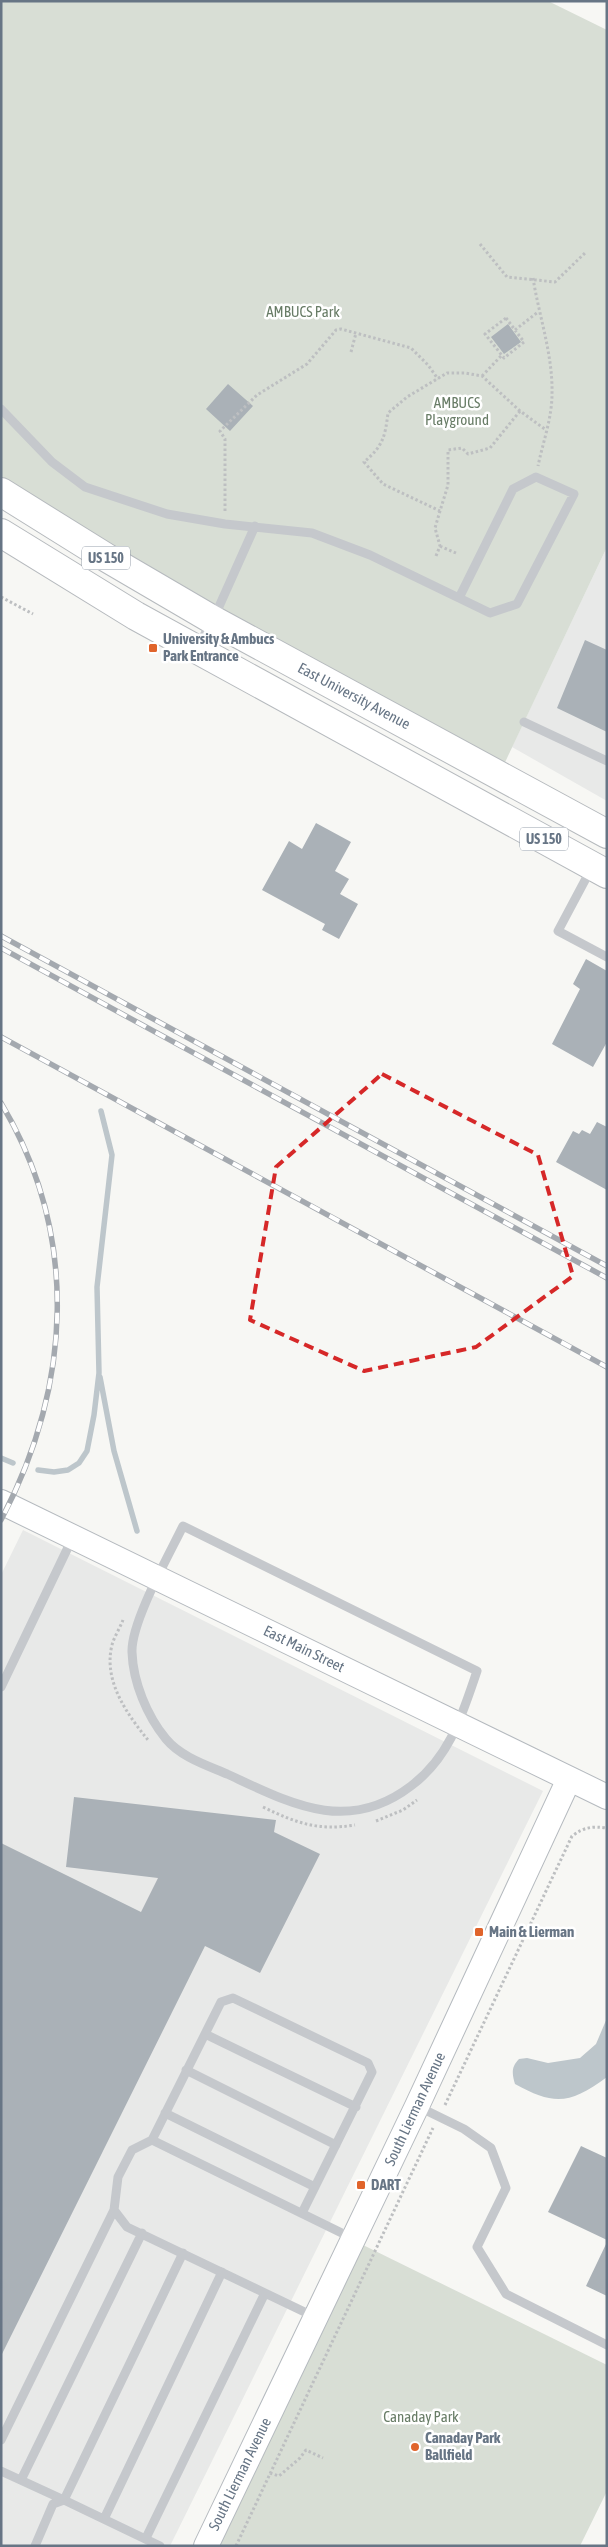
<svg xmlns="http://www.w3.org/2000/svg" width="608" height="2547" font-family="'Asap Condensed',sans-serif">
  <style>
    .built { fill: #e8e9e8 }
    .green { fill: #d8ded5 }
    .water { fill: #bdc6cb }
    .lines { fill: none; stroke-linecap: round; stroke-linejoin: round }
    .stream { stroke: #bdc6cb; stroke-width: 5.5 }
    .building { fill: #aab1b7 }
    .secondary-casing { stroke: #b5babf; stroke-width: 26 }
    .primary-casing { stroke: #b6babe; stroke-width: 30 }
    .path { stroke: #bdbfc1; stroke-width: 3; stroke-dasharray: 2.5 2.5; stroke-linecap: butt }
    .lane { stroke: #c5c8cc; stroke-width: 9 }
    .secondary { stroke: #fff; stroke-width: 24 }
    .primary { stroke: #fff; stroke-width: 28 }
    .rail-casing { stroke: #a4a9af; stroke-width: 5.5 }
    .rail { stroke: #fff; stroke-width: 4; stroke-dasharray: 11; stroke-linecap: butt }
    .marked { fill: none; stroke: #d62828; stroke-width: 4; stroke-dasharray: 10 6; stroke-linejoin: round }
    .poi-dot { fill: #e0642b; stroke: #fff; stroke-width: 2 }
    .labels { text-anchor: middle; stroke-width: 5; stroke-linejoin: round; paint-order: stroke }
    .shield { fill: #fff; stroke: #959eaa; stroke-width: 1 }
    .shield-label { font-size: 14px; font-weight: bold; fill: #677585 }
    .park-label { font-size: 15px; fill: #687c66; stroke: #fff }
    .poi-label { font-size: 15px; font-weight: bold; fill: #677585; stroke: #fff; text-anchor: start }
    .street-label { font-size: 15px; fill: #677585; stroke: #fff }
  </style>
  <rect width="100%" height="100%" fill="#f7f7f4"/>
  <!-- built -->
  <path class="built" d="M607,547V801L512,747Z
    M23,1530L543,1791L170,2546H1V1575Z"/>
  <!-- green -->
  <path class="green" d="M1,1H548L607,30V547L499,775L1,492Z
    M361,2244L607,2365V2491L580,2546H216Z"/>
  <!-- water -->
  <path class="water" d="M607,2018V2077C570,2104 555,2106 515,2084C512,2074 511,2067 519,2059L527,2058L548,2063L580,2058L596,2044Z"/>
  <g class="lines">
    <!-- stream -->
    <path class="stream" d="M100,1377L114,1451L137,1531
      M1,1458L13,1463
      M38,1470L54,1472L68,1470L79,1463L87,1451L94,1415L99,1373L97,1287L112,1155L101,1111"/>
  </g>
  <!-- building -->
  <path class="building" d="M508,324L521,342L504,354L491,337Z
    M228,384L253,406L230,431L206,409Z
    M585,640L607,650V732L557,708Z
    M316,823L351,842L335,871L349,879L340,894L358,904L339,939L322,930L325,924L262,890L289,841L302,849Z
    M586,959L607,971V1042L593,1067L552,1044L580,989L573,984Z
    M597,1122L607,1127V1190L556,1162L573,1131L579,1134L582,1130L590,1134Z
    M74,1797L276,1820L274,1832L320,1854L260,1973L205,1946L1,2356V1843L141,1912L158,1878L66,1867Z
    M581,2146L607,2158V2240L548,2212Z
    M607,2242V2296L586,2286Z"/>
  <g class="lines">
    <defs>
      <path id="secondary" d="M1,1502L607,1797
        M206,2546L417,2106L569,1779"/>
      <path id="primary" d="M1,492L107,558L213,620L607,834
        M1,533L136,616L607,874"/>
    </defs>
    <!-- secondary casing -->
    <use href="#secondary" class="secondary-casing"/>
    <!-- primary casing -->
    <use href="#primary" class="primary-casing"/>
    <!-- path -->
    <path class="path" d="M480,244L507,277L555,282L586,252
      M533,278C539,316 553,355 552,394C552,418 543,442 538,466
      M506,318L524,342L504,358L485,334Z
      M515,330L538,312
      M351,352L356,333
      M482,376L502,355
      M520,411L490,448L468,454L462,448L448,450V485L440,511L383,484L364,462C383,446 385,437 388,413L407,397L447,373H465L482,376L520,411L546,430
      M225,511V439L220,431L257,395L307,364L336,330L341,329L411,348L428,365L438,379
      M440,546L456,553
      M436,556L440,546L435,528L440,511
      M1,597L33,614
      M123,1620C120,1628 114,1637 112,1645C103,1681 127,1714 148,1740
      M263,1807C296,1823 318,1831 355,1825
      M376,1821L403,1810L417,1800
      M445,2105L572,1836C584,1827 593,1826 607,1828
      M270,2473L279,2476L300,2458L306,2450L323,2458
      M236,2546L433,2128"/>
    <!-- lane -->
    <path class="lane" d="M1,409L52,462L85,487L167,514L225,524L312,533L370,555L490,613L517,604L574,494L536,477L513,489L459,598
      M198,646L213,620L255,526
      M524,722L607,761
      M591,869L558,931L607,957
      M183,1526L477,1671C462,1715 450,1757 411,1786C347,1835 290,1803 227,1774C206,1765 181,1757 166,1739C147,1716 133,1682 132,1652C131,1622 169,1555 183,1526Z
      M1,1687L73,1537
      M205,2034L356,2107
      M186,2070L336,2145
      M417,2106L464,2129L491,2148L506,2188L477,2247L506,2294L607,2345
      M165,2113L315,2187
      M152,2140L221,2002L233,1998L368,2063L372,2072L302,2213
      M315,2317L127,2227L114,2210L118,2177L132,2150L152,2140L354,2239
      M1,2440L114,2210
      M1,2471L64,2500L183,2253
      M21,2480L142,2233
      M104,2519L222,2272
      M146,2538L265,2293
      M35,2546L53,2504L64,2500L160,2546"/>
    <!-- secondary -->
    <use href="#secondary" class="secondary"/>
    <!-- primary -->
    <use href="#primary" class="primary"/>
    <defs>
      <path id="rail" d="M1,936L607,1266
        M1,948L607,1278
        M1,1037L607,1367
        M1,1103C80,1235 72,1385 1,1520"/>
    </defs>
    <!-- rail casing -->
    <use href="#rail" class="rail-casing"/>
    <!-- rail -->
    <use href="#rail" class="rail"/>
  </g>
  <!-- marked area -->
  <path class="marked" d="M382,1074L538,1155L573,1276L476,1347L364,1371L250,1320L276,1167Z"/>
  <!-- markers -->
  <g class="poi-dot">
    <rect x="148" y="643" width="10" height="10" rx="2.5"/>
    <rect x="474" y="1927" width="10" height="10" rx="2.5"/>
    <rect x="356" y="2180" width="10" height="10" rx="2.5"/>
    <circle cx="415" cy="2447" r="5"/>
  </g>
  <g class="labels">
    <!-- shield labels -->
    <g class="shield">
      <rect x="82" y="546.5" width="48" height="23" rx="4"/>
      <rect x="520" y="827.5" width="48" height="23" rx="4"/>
    </g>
    <g class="shield-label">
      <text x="106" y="563">US 150</text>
      <text x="544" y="844">US 150</text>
    </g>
    <!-- park labels -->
    <g class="park-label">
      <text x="303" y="317">AMBUCS Park</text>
      <text x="457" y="408">AMBUCS<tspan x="457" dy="17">Playground</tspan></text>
      <text x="421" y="2422">Canaday Park</text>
    </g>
    <!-- poi labels -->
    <g class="poi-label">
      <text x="163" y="644">University &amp; Ambucs<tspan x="163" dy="17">Park Entrance</tspan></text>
      <text x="489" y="1937">Main &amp; Lierman</text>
      <text x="371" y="2190">DART</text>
      <text x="425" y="2443">Canaday Park<tspan x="425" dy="17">Ballfield</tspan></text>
    </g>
    <!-- street labels -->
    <g class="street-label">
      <text transform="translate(354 696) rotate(28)" y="5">East University Avenue</text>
      <text transform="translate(304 1649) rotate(26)" y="5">East Main Street</text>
      <text transform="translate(415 2109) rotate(-65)" y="5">South Lierman Avenue</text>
      <text transform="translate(240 2474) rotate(-64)" y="5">South Lierman Avenue</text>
    </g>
  </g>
  <!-- border -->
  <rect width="608" height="2547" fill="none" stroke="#677585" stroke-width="5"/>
</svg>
